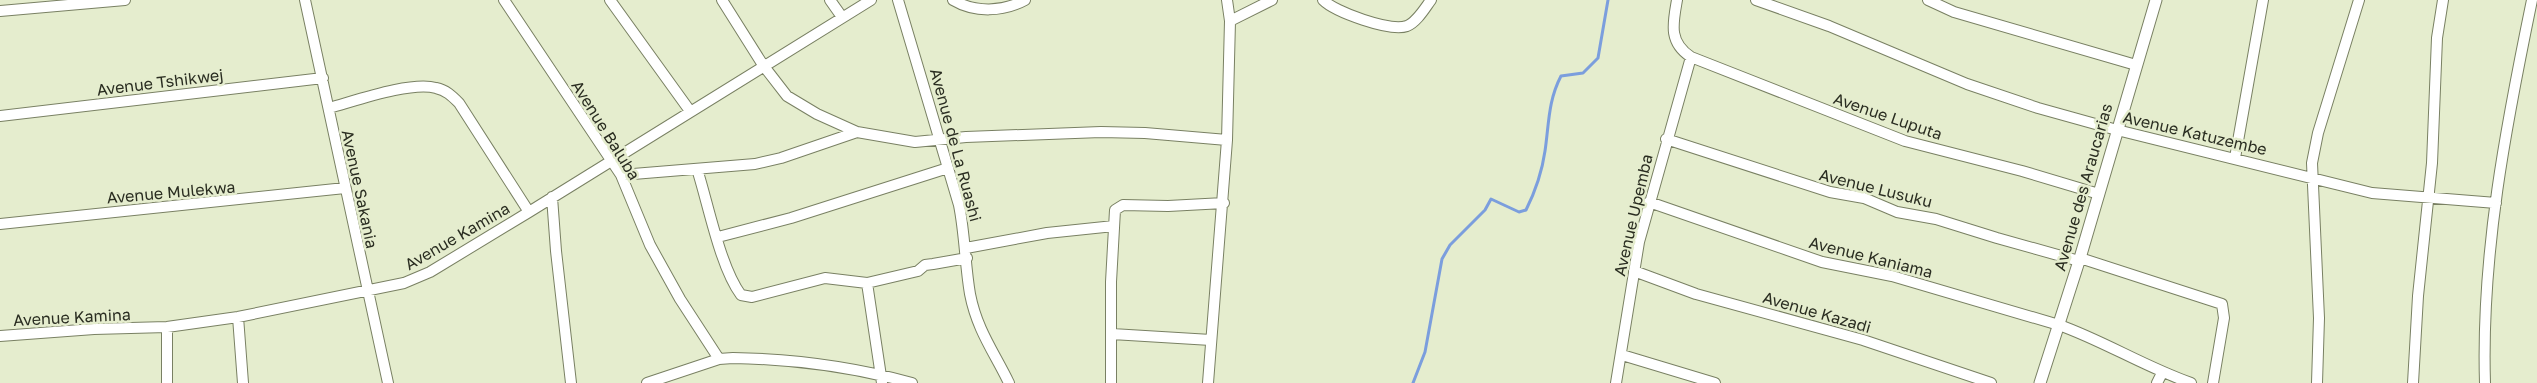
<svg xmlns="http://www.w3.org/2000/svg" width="2537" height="383" font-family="'Golos Text',sans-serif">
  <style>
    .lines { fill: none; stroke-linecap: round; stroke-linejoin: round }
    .stream { stroke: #7b9edd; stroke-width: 3 }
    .minor-casing { stroke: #798063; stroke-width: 12 }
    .tertiary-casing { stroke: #798063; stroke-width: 13 }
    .minor { stroke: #fff; stroke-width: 10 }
    .tertiary { stroke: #fff; stroke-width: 11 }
    .labels { text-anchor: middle; stroke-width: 5; stroke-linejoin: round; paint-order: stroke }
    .street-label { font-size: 16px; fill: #2a2d21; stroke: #e5edce }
  </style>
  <rect width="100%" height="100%" fill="#e5edce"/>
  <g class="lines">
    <!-- stream -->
    <path class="stream" d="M1413,383L1425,352L1442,259L1450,245L1485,210L1491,199L1519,212L1526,210C1535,192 1542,172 1545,151C1549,124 1548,101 1561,76L1583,73L1598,58L1608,0"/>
    <defs>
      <path id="minor" d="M305,0L388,383
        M504,0L621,175L650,245L680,299L719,359
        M610,0L690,111
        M722,0L763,65L787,96L817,114L857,132L915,142L966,137L1101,132L1145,133L1227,140
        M830,0L842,17
        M898,0L959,205C965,235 965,265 970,294C977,330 994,352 1009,383
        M953,0C975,13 1003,12 1025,0
        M1323,0C1335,12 1390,32 1407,26C1417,22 1425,8 1431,0
        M1677,0C1673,23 1668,42 1691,57L1905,141L2022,171L2099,194
        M1756,0L1829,26L1967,84L2038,108L2117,130L2372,193L2496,203
        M1928,0L1954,12L2136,65
        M0,11L125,0
        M1230,21L1272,0
        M329,108C355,101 411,81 436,88C446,90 452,96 459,103L529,212
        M0,116L323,78
        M1666,139L1830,192L1864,198L1897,212L1936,219L1997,238L2079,261
        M2235,158L2263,0
        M697,169C708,203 720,267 741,295L752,297L825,278L867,283L918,271L925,265L933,264L967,258
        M621,175L755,164L781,158L857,132
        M552,197L556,251L571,383
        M1649,202L1822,262L1892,276L2059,325C2104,341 2145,367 2191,383
        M0,224L345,188
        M718,237L791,218L948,168
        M966,248L1047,233L1114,226
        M2080,258L2222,304L2224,318L2213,383
        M1634,271L1696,294L1863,340L1991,383
        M867,283L882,383
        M238,317L243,383
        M167,327V383
        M1112,334L1211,340
        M0,336L94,329L167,327L238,317L404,283L430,272L529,212L871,0
        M1622,355L1715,383
        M647,383L719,359L733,358C793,359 854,367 912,383
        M1111,383V282L1115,210L1123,205L1168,206L1224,203
        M1208,383L1227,140L1230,21L1227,0
        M1616,383L1639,242L1691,57
        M2157,383L2162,373
        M2317,383L2319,318L2312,163L2318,133L2359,0
        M2413,383L2418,296L2432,163L2437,38L2443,0
        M2485,383C2481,254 2506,126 2532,0"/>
      <path id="tertiary" d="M2040,383L2080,258L2156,0"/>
    </defs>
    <!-- minor casing -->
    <use href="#minor" class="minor-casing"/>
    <!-- tertiary casing -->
    <use href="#tertiary" class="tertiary-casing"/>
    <!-- minor -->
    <use href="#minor" class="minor"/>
    <!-- tertiary -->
    <use href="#tertiary" class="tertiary"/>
  </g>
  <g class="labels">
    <!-- street labels -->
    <g class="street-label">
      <text transform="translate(160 82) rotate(-7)" y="6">Avenue Tshikwej</text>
      <text transform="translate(1888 116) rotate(19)" y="6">Avenue Luputa</text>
      <text transform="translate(606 130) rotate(58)" y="6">Avenue Baluba</text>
      <text transform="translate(2195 133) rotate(13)" y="6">Avenue Katuzembe</text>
      <text transform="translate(956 145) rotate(75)" y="6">Avenue de La Ruashi</text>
      <text transform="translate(2083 187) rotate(-74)" y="6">Avenue des Araucarias</text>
      <text transform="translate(1876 188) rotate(14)" y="6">Avenue Lusuku</text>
      <text transform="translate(360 189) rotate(78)" y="6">Avenue Sakania</text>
      <text transform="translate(171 192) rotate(-5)" y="6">Avenue Mulekwa</text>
      <text transform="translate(1633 215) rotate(-77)" y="6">Avenue Upemba</text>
      <text transform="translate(457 236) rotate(-30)" y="6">Avenue Kamina</text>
      <text transform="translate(1871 257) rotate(14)" y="6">Avenue Kaniama</text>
      <text transform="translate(1817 312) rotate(16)" y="6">Avenue Kazadi</text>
      <text transform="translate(72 317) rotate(-3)" y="6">Avenue Kamina</text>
    </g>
  </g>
</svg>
